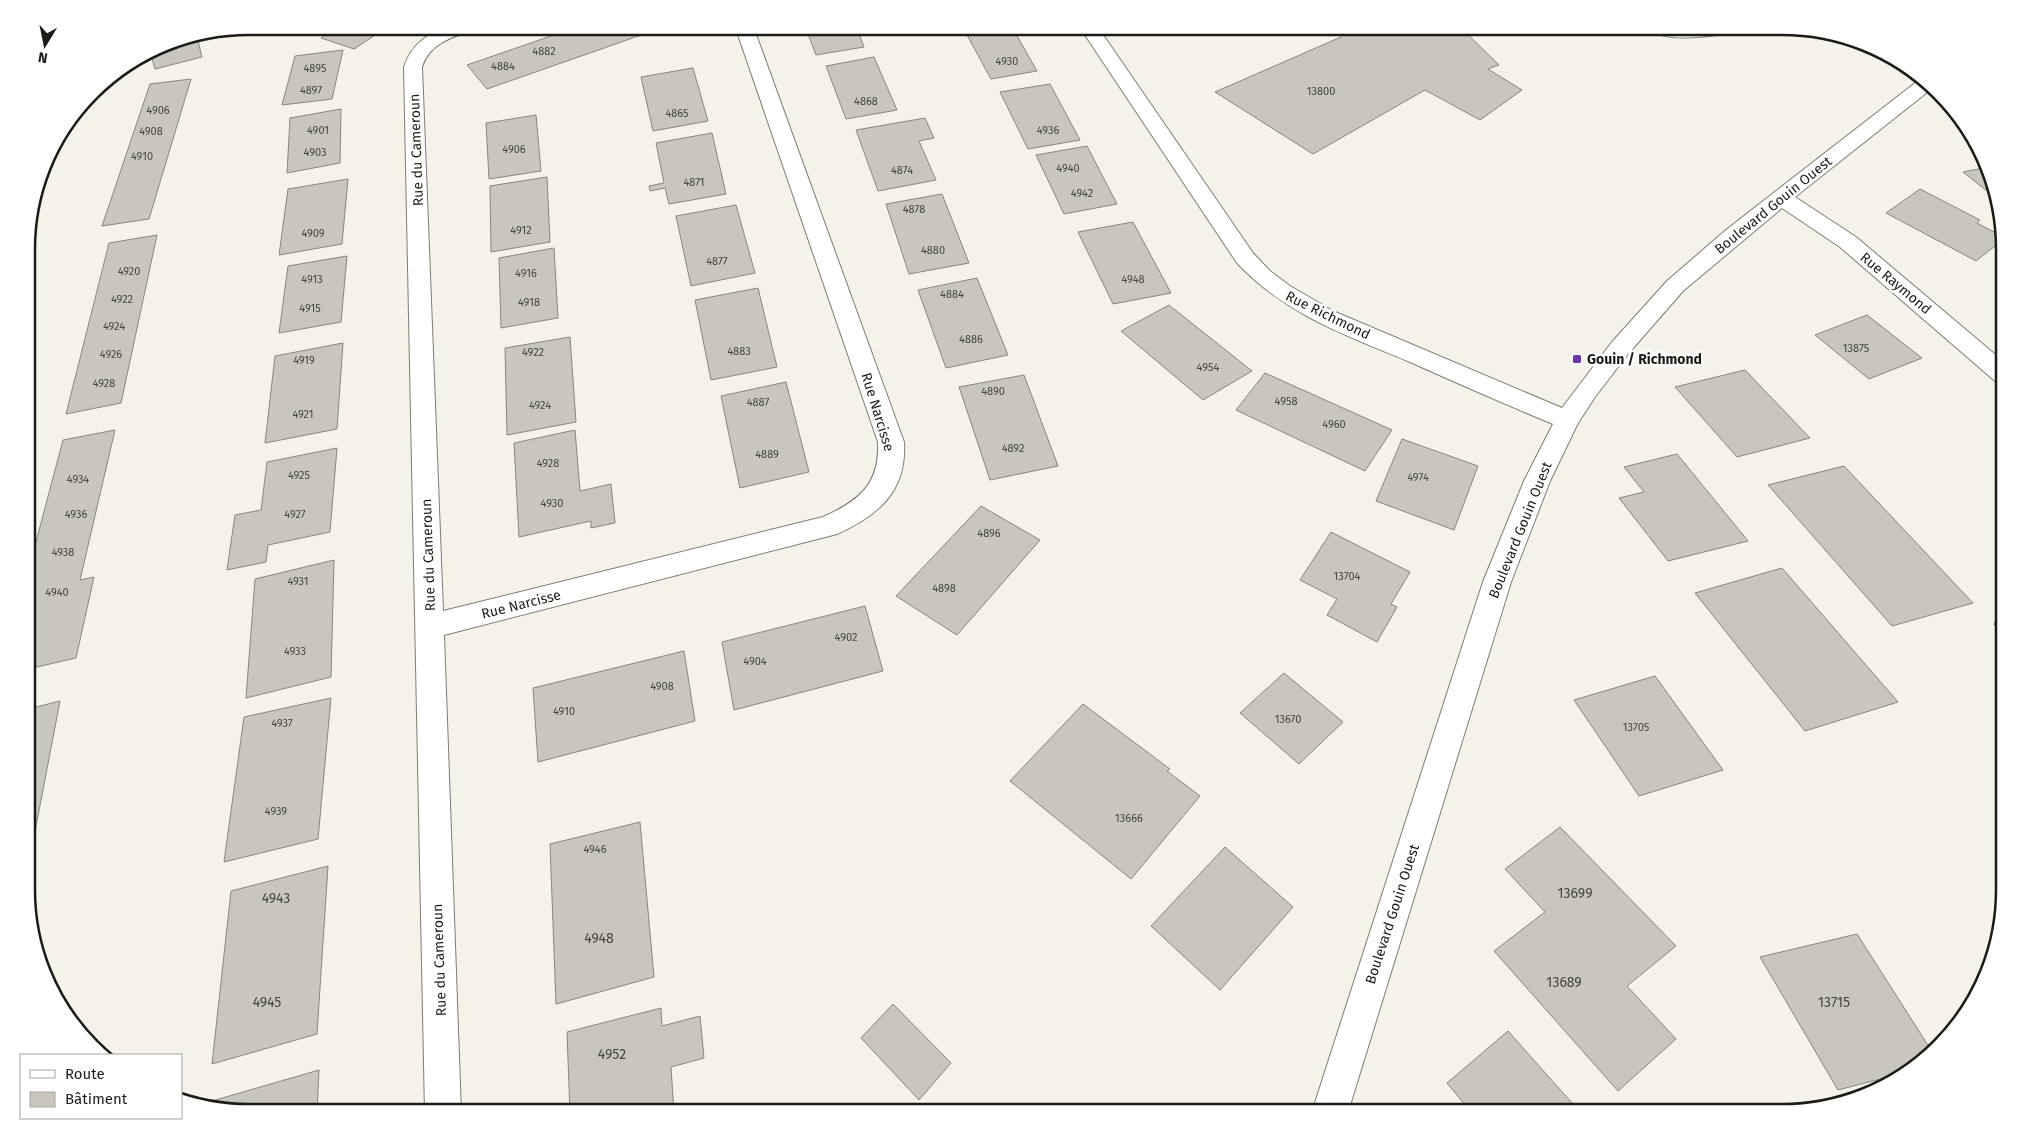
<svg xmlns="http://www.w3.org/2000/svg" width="2031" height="1139" font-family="'Fira Sans',sans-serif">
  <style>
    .building { fill: #c9c6bd; stroke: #89867e }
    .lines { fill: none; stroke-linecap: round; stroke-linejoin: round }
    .minor-casing { stroke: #7f7c74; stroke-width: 2 }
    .minor { fill: #fff; fill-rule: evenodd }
    .poi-dot { fill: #6e35ac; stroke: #fff; stroke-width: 2 }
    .labels { text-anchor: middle; stroke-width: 5; stroke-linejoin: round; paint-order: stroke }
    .number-label { font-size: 11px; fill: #474640 }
    .street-label { font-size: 14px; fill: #1c1b17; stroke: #fff }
    .poi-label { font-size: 14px; font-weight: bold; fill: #1c1b17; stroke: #fff; text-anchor: start }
    .near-number-label { font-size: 14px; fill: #474640 }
    .rim { fill: none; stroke: #1c1b17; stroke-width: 2.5 }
  </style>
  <rect width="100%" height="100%" fill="#f5f2e9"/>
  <!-- building -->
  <path class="building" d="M339,26H389L354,49L321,38Z
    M580,26H667L487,89L467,65Z
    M805,26H856L864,47L816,55Z
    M1333,26H1459L1499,65L1488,69L1522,90L1480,120L1425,90L1313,154L1215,92L1341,37L1337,29Z
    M1012,27L1037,71L991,79L967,35Z
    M197,37L202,57L155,69L150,52L164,43Z
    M343,50L332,99L282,105L295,56Z
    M874,57L897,110L846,119L826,66Z
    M693,68L708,121L653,131L641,77Z
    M191,79L149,219L102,226L150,84Z
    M1050,84L1080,140L1028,149L1000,92Z
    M341,109L340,163L287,173L290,118Z
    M536,115L541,171L489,179L486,123Z
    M925,118L934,138L919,141L936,180L878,191L856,130Z
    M712,133L726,194L669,204L665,188L650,191L649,186L664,183L656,143Z
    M1087,146L1117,204L1064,214L1036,155Z
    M1988,167L1993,178L1997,199L1963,172Z
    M547,177L550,242L491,252L490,186Z
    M348,179L342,244L279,255L288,189Z
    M1920,189L1980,220L1977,223L2004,237V239L1976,261L1886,213Z
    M942,194L969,263L909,274L886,204Z
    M736,205L755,273L691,286L676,216Z
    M1133,222L1171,293L1113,304L1078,232Z
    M157,235L121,403L66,414L109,243Z
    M554,248L558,318L501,328L499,258Z
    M347,256L341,322L279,333L288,266Z
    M977,278L1008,355L946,368L918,290Z
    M758,288L777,367L711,380L695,300Z
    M1169,305L1252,371L1203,400L1121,331Z
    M1867,315L1922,358L1869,379L1815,335Z
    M570,337L576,422L507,435L505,348Z
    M343,343L337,429L265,443L275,356Z
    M1745,370L1810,438L1737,457L1675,387Z
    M1265,373L1392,430L1365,471L1236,410Z
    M1024,375L1058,466L990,480L959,387Z
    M786,382L809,472L740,488L721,396Z
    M115,430L80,580L94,577L76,658L28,669V572L63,440Z
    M575,430L580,491L611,484L615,523L591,528V521L519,537L514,443Z
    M1402,439L1478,466L1454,530L1376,501Z
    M337,448L330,532L268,545L266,562L227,570L235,515L261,510L267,462Z
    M1677,454L1748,541L1668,561L1619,498L1644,492L1624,467Z
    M1844,466L1973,603L1892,626L1768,485Z
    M981,506L1040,540L957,635L896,596Z
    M1331,532L1410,572L1391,604L1397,607L1377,642L1327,615L1337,599L1300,580Z
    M334,560L331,677L246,698L255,579Z
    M1782,568L1898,702L1805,731L1695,593Z
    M2004,596V630L1994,625Z
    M865,606L883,671L734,710L722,642Z
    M684,651L695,721L538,762L533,688Z
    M1284,673L1343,722L1299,764L1240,713Z
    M1655,676L1723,770L1639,796L1574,700Z
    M331,698L318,839L224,862L244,717Z
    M60,701L28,868V709Z
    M1083,704L1170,769L1167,771L1200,796L1131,879L1010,781Z
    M640,822L654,977L556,1004L550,844Z
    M1560,827L1676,946L1627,986L1676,1039L1618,1091L1494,951L1545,912L1505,869Z
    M1225,847L1293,907L1220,990L1151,926Z
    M328,866L317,1034L212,1064L231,891Z
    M1857,934L1933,1053L1908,1072L1838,1090L1760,957Z
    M893,1004L951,1063L919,1100L861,1038Z
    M661,1008L662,1026L700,1016L704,1058L671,1067L674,1113H570L567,1032Z
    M1508,1031L1580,1112H1471L1447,1083Z
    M319,1070L317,1113H249L211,1108L212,1101Z"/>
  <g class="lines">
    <defs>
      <path id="minor" d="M448,26H475L472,30C452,37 429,44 422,67L443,611L823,517C859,501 880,484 878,442L735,26H753L904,442C907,491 879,515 837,534L444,635L461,1113H425L404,67C411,45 427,34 448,26Z
        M1079,26H1097L1253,253L1270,271L1290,286L1333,311L1562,408L1612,342L1667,281L1726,230L1919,80L1930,90L1795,197L1856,237L2004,362V384L1995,381L1840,247L1782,208L1683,291L1628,354L1595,397L1578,423L1550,481L1511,582L1348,1112H1312L1483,582L1524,481L1553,424C1505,404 1457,383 1410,362C1346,335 1286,315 1237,263Z
        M1646,26H1745L1742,30C1722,35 1660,46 1646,26Z"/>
    </defs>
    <!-- minor casing -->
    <use href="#minor" class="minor-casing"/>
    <!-- minor -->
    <use href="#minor" class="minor"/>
  </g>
  <!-- markers -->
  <rect class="poi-dot" x="1572" y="354" width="10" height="10" rx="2.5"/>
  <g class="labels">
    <!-- number labels -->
    <g class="number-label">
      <text x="544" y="55">4882</text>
      <text x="1007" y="65">4930</text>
      <text x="503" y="70">4884</text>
      <text x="315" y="72">4895</text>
      <text x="311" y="94">4897</text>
      <text x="1321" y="95">13800</text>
      <text x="866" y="105">4868</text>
      <text x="158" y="114">4906</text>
      <text x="677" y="117">4865</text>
      <text x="318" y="134">4901</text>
      <text x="1048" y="134">4936</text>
      <text x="151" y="135">4908</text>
      <text x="514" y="153">4906</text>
      <text x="315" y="156">4903</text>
      <text x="142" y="160">4910</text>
      <text x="1068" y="172">4940</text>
      <text x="902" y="174">4874</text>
      <text x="694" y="186">4871</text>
      <text x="1082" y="197">4942</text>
      <text x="914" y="213">4878</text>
      <text x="521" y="234">4912</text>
      <text x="313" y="237">4909</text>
      <text x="933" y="254">4880</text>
      <text x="717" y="265">4877</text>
      <text x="129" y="275">4920</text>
      <text x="526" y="277">4916</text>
      <text x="312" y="283">4913</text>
      <text x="1133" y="283">4948</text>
      <text x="952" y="298">4884</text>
      <text x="122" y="303">4922</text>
      <text x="529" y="306">4918</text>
      <text x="310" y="312">4915</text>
      <text x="114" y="330">4924</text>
      <text x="971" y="343">4886</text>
      <text x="1856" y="352">13875</text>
      <text x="739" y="355">4883</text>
      <text x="533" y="356">4922</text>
      <text x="111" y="358">4926</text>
      <text x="304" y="364">4919</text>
      <text x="1208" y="371">4954</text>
      <text x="104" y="387">4928</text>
      <text x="993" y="395">4890</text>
      <text x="1286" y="405">4958</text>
      <text x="758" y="406">4887</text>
      <text x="540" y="409">4924</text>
      <text x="303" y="418">4921</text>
      <text x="1334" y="428">4960</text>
      <text x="1013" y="452">4892</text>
      <text x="767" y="458">4889</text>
      <text x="548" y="467">4928</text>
      <text x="299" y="479">4925</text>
      <text x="1418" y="481">4974</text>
      <text x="78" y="483">4934</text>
      <text x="552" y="507">4930</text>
      <text x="76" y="518">4936</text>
      <text x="295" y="518">4927</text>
      <text x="989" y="537">4896</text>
      <text x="63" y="556">4938</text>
      <text x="1347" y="580">13704</text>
      <text x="298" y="585">4931</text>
      <text x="944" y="592">4898</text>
      <text x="57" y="596">4940</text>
      <text x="846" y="641">4902</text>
      <text x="295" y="655">4933</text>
      <text x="755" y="665">4904</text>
      <text x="662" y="690">4908</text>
      <text x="564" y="715">4910</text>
      <text x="1288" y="723">13670</text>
      <text x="282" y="727">4937</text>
      <text x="1636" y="731">13705</text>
      <text x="276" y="815">4939</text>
      <text x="1129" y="822">13666</text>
      <text x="595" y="853">4946</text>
    </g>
    <!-- street labels -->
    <g class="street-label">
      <text transform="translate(416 150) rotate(-92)" y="5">Rue du Cameroun</text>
      <text transform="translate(1773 205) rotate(-39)" y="5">Boulevard Gouin Ouest</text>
      <text transform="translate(1896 283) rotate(40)" y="5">Rue Raymond</text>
      <text transform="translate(1328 315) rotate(26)" y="5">Rue Richmond</text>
      <text transform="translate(878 412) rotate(73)" y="5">Rue Narcisse</text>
      <text transform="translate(1520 530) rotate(-68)" y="5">Boulevard Gouin Ouest</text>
      <text transform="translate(428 555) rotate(-92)" y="5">Rue du Cameroun</text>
      <text transform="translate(521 604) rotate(-14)" y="5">Rue Narcisse</text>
      <text transform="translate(1392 914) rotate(-72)" y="5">Boulevard Gouin Ouest</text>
      <text transform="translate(439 960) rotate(-92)" y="5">Rue du Cameroun</text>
    </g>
    <!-- poi labels -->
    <g class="poi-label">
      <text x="1587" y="364">Gouin / Richmond</text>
    </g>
    <!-- near-number labels -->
    <g class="near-number-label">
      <text x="1575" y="898">13699</text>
      <text x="276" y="903">4943</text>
      <text x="599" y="943">4948</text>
      <text x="1564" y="987">13689</text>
      <text x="267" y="1007">4945</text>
      <text x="1834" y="1007">13715</text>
      <text x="612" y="1059">4952</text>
    </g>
  </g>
  <!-- crop -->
  <path d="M0 0H2031V1139H0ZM249 35H1782A214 214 0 0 1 1996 249V890A214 214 0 0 1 1782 1104H249A214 214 0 0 1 35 890V249A214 214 0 0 1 249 35Z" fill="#fff" fill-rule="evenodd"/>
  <path class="rim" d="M249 35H1782A214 214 0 0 1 1996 249V890A214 214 0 0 1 1782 1104H249A214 214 0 0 1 35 890V249A214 214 0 0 1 249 35Z"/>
  <!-- legend -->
  <rect x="20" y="1054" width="162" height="65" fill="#ffffff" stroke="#a4a4a2"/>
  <rect x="30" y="1070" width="25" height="8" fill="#ffffff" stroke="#a4a4a2"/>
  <text x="65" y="1079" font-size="15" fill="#1c1b17">Route</text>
  <rect x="30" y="1092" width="25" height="15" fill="#c9c6bd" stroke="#a4a4a2"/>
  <text x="65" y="1104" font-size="15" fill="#1c1b17">Bâtiment</text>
  <!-- north arrow -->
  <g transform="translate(45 45) rotate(190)" stroke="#ffffff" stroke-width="4" paint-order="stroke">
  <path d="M0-4L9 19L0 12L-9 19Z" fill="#1c1b17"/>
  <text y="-8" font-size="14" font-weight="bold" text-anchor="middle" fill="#1c1b17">N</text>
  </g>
</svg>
